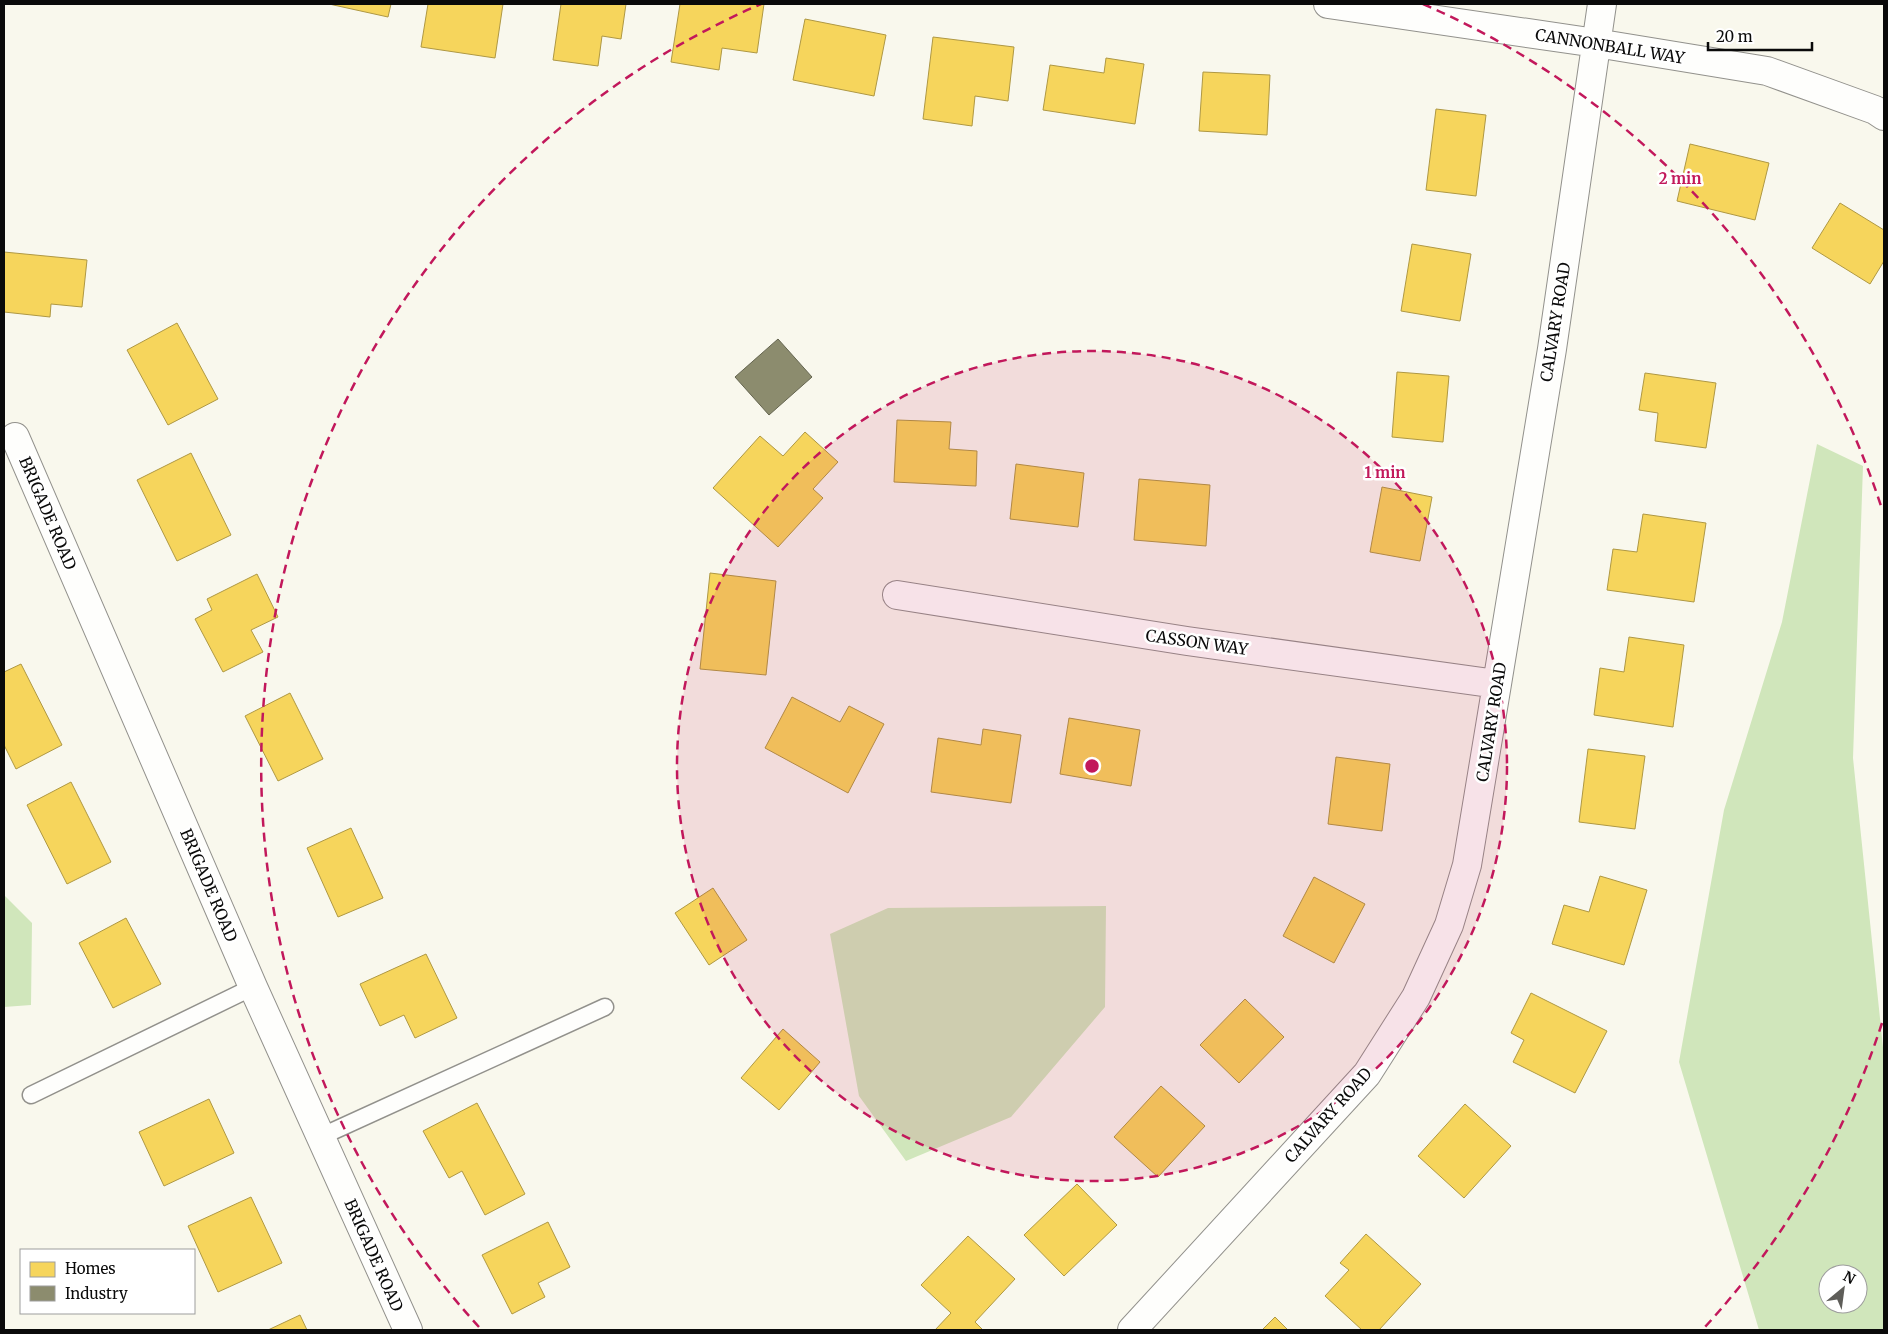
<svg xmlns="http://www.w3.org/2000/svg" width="1888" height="1334" font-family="Merriweather,serif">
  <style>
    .forest { fill: #d0e6bb; fill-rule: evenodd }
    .homes { fill: #f6d55c; stroke: #af9843 }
    .industry { fill: #8c8c6e; stroke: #656550 }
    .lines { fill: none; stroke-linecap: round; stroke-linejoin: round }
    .lane-casing { stroke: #92918c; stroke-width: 19 }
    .street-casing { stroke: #92918c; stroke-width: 30 }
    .lane { stroke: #fefefc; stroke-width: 16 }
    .street { stroke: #fefefc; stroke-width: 28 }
    .ring { fill: none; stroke: #c2185b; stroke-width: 2.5; stroke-dasharray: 9 6 }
    .labels { text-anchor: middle; stroke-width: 5; stroke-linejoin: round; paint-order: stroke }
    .street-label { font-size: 16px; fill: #0a0a0a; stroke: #fff }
    .centre { fill: #c2185b; stroke: #fff; stroke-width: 2.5 }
    .ring-label { font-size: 15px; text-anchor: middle; font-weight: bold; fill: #c2185b; stroke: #fff; stroke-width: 5; stroke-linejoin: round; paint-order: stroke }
  </style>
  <rect width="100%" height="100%" fill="#f9f8ed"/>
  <!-- forest -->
  <path class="forest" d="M1817,444L1863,466L1853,758L1884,1057V1330H1759L1679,1062L1724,810L1782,622ZM1828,1274H1858V1304H1828Z
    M4,895L32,923L31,1005L4,1007Z
    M1106,906L1105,1007L1011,1117L906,1161L859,1096L830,934L888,908Z"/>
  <!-- homes -->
  <path class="homes" d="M329,4H391L388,17Z
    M428,4H503L495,58L421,47Z
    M561,4H626L621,39L602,36L598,66L553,60Z
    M680,4H764L757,53L722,48L719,70L671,62Z
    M805,19L886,35L874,96L793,80Z
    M933,37L1014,47L1008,101L975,96L972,126L923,119Z
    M1106,58L1144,64L1135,124L1043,110L1050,65L1104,73Z
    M1203,72L1270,75L1267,135L1199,131Z
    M1436,109L1486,115L1476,196L1426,190Z
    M1690,144L1769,163L1755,220L1677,201Z
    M1840,203L1884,230V261L1870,284L1812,248Z
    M1412,244L1471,254L1460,321L1401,311Z
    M4,252L87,260L82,307L51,304L50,317L4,312Z
    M177,323L218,399L168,425L127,350Z
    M1397,372L1449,376L1443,442L1392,437Z
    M1645,373L1716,383L1706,448L1655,441L1658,413L1639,410Z
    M897,420L951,422L949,449L977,451L976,486L894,482Z
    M805,432L838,462L813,489L823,498L778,547L713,488L760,436L783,456Z
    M191,453L231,535L177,561L137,480Z
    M1016,464L1084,473L1078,527L1010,519Z
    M1139,479L1210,485L1206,546L1134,540Z
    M1382,487L1432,497L1420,561L1370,552Z
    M1643,514L1706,523L1694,602L1607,590L1613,549L1637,552Z
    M710,573L776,581L766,675L700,669Z
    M257,574L278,617L251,630L263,652L223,672L195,619L212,610L207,599Z
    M1629,637L1684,645L1673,727L1594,715L1600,668L1624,672Z
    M21,664L62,745L16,769L4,745V672Z
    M290,693L323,759L278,781L245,716Z
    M792,697L840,722L849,706L884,724L848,793L765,748Z
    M1069,718L1140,730L1131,786L1060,774Z
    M983,729L1021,735L1011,803L931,792L938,738L981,745Z
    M1588,749L1645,756L1635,829L1579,822Z
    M1336,757L1390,764L1382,831L1328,824Z
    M71,782L111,862L67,884L27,805Z
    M351,828L383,898L338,917L307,848Z
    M1600,876L1647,890L1624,965L1552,944L1564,905L1589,912Z
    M1314,877L1365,904L1334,963L1283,936Z
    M713,888L747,940L709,965L675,913Z
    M126,918L161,984L113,1008L79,943Z
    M426,954L457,1018L415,1038L404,1015L380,1026L360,984Z
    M1531,993L1607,1031L1575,1093L1513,1062L1524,1040L1511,1033Z
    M1245,999L1284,1037L1239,1083L1200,1045Z
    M783,1029L820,1062L779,1110L741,1078Z
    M1161,1086L1205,1126L1158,1177L1114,1137Z
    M209,1099L234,1153L164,1186L139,1132Z
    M477,1103L525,1194L485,1215L462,1171L449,1178L423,1131Z
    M1465,1104L1511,1146L1464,1198L1418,1156Z
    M1077,1184L1117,1225L1064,1276L1024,1235Z
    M251,1197L282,1263L218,1292L188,1226Z
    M548,1222L570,1267L538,1283L545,1297L512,1314L482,1255Z
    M1366,1234L1421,1284L1379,1330H1362L1325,1296L1349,1270L1340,1263Z
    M968,1236L1015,1279L975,1322L983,1330H935L951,1313L921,1285Z
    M300,1315L307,1330H268Z
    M1275,1317L1288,1330H1262Z"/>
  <!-- industry -->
  <path class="industry" d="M778,339L812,377L769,415L735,377Z"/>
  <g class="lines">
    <defs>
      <path id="lane" d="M31,1095L253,987
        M320,1137L605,1007"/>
      <path id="street" d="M1328,4L1596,43L1767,71L1875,110L1884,116
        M15,437L253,987L408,1330
        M897,595L1187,641L1497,684
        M1132,1330L1367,1074L1416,997L1449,925L1467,865L1497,684L1552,349L1602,4"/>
    </defs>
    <!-- lane casing -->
    <use href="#lane" class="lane-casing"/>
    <!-- street casing -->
    <use href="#street" class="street-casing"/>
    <!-- lane -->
    <use href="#lane" class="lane"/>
    <!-- street -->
    <use href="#street" class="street"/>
  </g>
  <!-- distance rings -->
  <circle cx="1092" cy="766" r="415" fill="#c2185b" fill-opacity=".12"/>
  <g class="ring">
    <circle cx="1092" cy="766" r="415"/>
    <path d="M1882 1023A831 831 0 0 1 1705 1327M479 1327A831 831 0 0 1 761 4M1423 4A831 831 0 0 1 1882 509"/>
  </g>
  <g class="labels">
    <!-- street labels -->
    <g class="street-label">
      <text transform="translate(1610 46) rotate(9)" y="6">CANNONBALL WAY</text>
      <text transform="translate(1555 322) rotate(-81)" y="6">CALVARY ROAD</text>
      <text transform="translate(48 513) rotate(67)" y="6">BRIGADE ROAD</text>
      <text transform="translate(1197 642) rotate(8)" y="6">CASSON WAY</text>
      <text transform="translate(1491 722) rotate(-81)" y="6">CALVARY ROAD</text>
      <text transform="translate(209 885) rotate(67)" y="6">BRIGADE ROAD</text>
      <text transform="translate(1328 1115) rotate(-48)" y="6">CALVARY ROAD</text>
      <text transform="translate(374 1255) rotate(66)" y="6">BRIGADE ROAD</text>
    </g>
  </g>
  <circle cx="1092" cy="766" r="8" class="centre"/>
  <g class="ring-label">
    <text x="1680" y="184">2 min</text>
    <text x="1385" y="478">1 min</text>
  </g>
  <!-- border -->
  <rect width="1888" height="1334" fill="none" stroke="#0a0a0a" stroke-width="10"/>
  <!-- legend -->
  <rect x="20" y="1249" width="175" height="65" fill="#ffffff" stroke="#9d9d9d"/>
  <rect x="30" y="1262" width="25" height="15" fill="#f6d55c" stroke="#9d9d9d"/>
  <text x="65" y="1274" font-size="15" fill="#0a0a0a">Homes</text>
  <rect x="30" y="1286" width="25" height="15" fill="#8c8c6e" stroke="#9d9d9d"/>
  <text x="65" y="1299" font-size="15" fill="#0a0a0a">Industry</text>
  <!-- north arrow -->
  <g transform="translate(1843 1289) rotate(29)"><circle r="24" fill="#ffffff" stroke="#9d9d9d"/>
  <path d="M0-4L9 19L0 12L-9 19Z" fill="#5e5d59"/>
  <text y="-8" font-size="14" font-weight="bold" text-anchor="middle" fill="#0a0a0a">N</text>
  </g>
  <!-- scale -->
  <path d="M1708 42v8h104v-8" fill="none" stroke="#0a0a0a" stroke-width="2.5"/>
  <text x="1716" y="42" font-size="15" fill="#0a0a0a" stroke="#ffffff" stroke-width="4" paint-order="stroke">20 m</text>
</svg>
